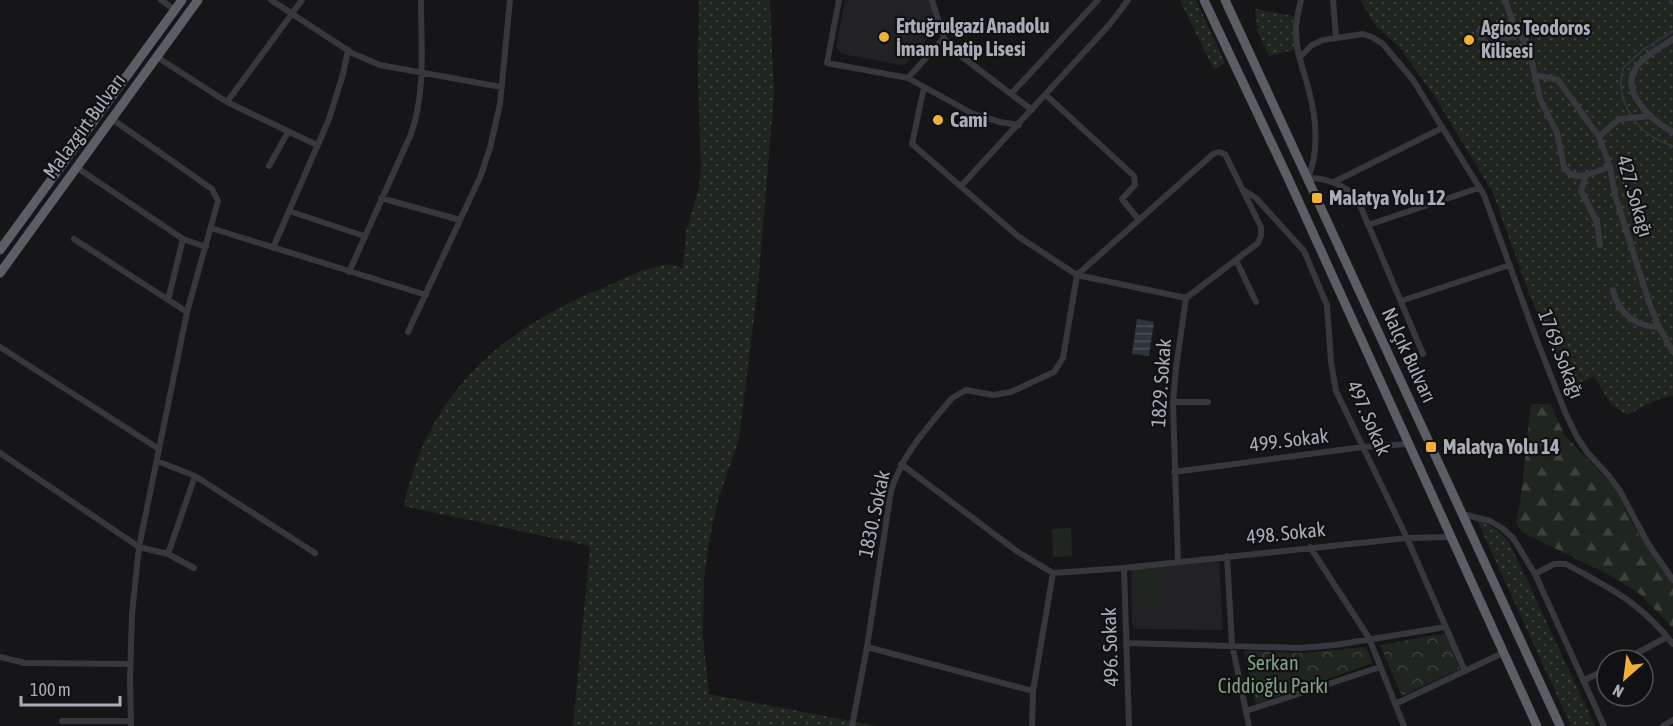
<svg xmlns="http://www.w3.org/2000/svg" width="1673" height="726" font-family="'Asap Condensed',sans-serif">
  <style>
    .built { fill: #222225 }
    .grass { fill: url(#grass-dots) }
    .forest { fill: url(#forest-firs) }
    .park { fill: url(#park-crowns) }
    .pitch { fill: #1e261f }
    .water { fill: url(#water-rules) }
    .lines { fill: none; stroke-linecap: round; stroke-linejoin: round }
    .stream { stroke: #2c353c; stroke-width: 2 }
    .minor { stroke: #37383d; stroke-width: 6 }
    .trunk { stroke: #5b5e65; stroke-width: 9 }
    .poi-dot { fill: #f2b134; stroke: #111113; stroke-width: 2 }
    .labels { text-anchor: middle; stroke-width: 4.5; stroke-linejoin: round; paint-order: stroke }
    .poi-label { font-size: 20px; font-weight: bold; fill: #a8adb8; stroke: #111113; text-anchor: start }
    .street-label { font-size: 20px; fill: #a8adb8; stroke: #111113 }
    .park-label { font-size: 20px; fill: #7fa381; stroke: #111113 }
  </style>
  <defs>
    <pattern id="grass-dots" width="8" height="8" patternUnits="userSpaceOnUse" patternTransform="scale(1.5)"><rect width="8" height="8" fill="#1e261f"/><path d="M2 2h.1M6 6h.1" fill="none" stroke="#3c433d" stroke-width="1.8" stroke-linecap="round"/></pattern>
    <pattern id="forest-firs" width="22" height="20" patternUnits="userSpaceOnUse" patternTransform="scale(1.5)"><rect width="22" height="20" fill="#1e261f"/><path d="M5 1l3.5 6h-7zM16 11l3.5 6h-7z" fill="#3c433d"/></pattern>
    <pattern id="park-crowns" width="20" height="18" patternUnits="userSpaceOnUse" patternTransform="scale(1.5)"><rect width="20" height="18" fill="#1e261f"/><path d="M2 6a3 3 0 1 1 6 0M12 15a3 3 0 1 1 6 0" fill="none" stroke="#3c433d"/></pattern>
    <pattern id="water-rules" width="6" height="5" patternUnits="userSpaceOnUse" patternTransform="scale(1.5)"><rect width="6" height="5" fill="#2c353c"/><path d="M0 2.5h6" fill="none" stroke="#485056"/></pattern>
  </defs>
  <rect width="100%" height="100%" fill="#161618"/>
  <!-- built -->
  <path class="built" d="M845,0H930L938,27L906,64L902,65L842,54L836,47Z
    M1219,557L1223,630L1136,629L1132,624L1131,569Z"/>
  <!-- grass -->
  <path class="grass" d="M699,0H770L774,95L758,285L739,439L719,497L710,536L704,576L703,636L709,694L877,726H573L590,546L404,506C427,393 501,329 605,287C620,280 650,266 665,265C671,264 678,267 683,268L686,232L699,187L701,168L698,77Z
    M1180,0H1196L1225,63L1214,70Z
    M1360,0H1673V396L1661,398L1627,415L1611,404L1594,376L1567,389L1526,285L1493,193L1433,94L1400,48L1376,26Z
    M1255,9L1293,16L1294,50L1269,56L1258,32Z
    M1477,520C1492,525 1503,532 1511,546L1595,726H1571Z"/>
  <!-- forest -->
  <path class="forest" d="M1531,404H1550L1565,436L1612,484L1640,537L1673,582V628L1640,594L1611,576L1522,532L1516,523L1520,504Z"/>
  <!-- park -->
  <path class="park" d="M1447,633L1460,669L1402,696L1380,645Z
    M1366,647L1373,663L1256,704L1244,651L1303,653Z"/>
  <!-- pitch -->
  <path class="pitch" d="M1071,528L1072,556L1053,557L1052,529Z
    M1157,568L1158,604L1136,605L1135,569Z"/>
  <!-- water -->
  <path class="water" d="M1137,319L1154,322L1149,356L1132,354Z"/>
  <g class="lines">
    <!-- stream -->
    <path class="stream" d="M1670,0L1673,4
      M1673,31L1644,49L1623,68C1614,104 1639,136 1673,146"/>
    <!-- minor -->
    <path class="minor" d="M161,0L175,10
      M271,0L352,53L380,65L501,87
      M839,0L827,63L908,78L973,114L1000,122L1019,125
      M932,0L944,38L953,50L1032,110
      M1301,0C1299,10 1295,22 1296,32C1296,51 1303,69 1308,87C1316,116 1320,149 1308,178C1327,178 1343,184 1357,198L1423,354
      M1333,0L1336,37
      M1505,0L1512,20L1530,53L1540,99L1557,133L1564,167L1570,174L1577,176L1586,175L1610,167
      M1479,31L1484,41L1490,45L1519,34
      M1673,39C1662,47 1647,54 1638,65C1617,90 1652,121 1673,132
      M157,57L227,102L317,145
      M1300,57L1312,45L1323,40L1363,34L1372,37L1383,44L1413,80L1484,195L1536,338L1565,412L1577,437L1587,452L1609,476L1620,491L1647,542L1673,580
      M1535,75L1558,80L1599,137L1610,167L1615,195L1649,302L1659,327L1673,352
      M908,78L944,38
      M924,87L912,144L1019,237L1077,275L1186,298
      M1011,94L1098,0
      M1046,95L1134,176L1135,185L1122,199L1139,220
      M227,102L302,0
      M112,119L212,189L218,201L187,312L139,547L132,614L130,678L131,726
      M1599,137L1619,119L1651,116
      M269,166L288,132
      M76,167L183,239L206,247
      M1586,175L1581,191L1597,222L1600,245
      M1334,182L1442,128
      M961,186L1110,24L1128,0
      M1243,190L1256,198L1304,251L1327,305L1331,362L1336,391L1407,538L1465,671
      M381,198L460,220
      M289,211L364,236
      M1368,225L1479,188
      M211,228L426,295
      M74,239L187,312
      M273,248L329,119L343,74L348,50
      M1236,260L1256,302
      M349,272L411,134C426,92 421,44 421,0
      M1613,290C1618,313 1636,327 1659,327
      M168,300L183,239
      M1401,301L1510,265
      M408,332L481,175L490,148L500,104L510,0
      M0,347L159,449
      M1173,402H1208
      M0,453L139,547L168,554L194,568
      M157,461L195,476L315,553
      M901,464L1018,552L1053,573L1124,568L1407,538L1452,537
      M1174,472L1363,447L1408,444
      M1462,514L1490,521L1502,528L1513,538L1535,574L1604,726
      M1310,547L1369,638L1404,726
      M168,554L195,476
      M1227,556L1232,644L1249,726
      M1124,568L1129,726
      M1535,574L1554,564H1566C1611,589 1640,602 1673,644
      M1126,643L1301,648L1335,645L1446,627
      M867,647L891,491C902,454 928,427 952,398L966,390L993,395L1011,392L1054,372L1063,358L1077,275L1213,154L1219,152L1225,154L1261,227V236L1258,243L1186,298L1176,368L1173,402L1178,562
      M0,657L25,663L130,664
      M1624,660L1667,637
      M1583,681L1607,669
      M1033,691L1053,573
      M1395,704L1503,653
      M1246,711L1380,667
      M62,721H131
      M852,726L867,647L1033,691L1032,726
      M1663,726L1673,720"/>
    <!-- trunk -->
    <path class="trunk" d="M1204,0L1288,178L1537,726
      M1225,0L1560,726
      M0,250L182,0
      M0,273L198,0"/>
  </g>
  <!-- markers -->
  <g class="poi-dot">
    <circle cx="884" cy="37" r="6"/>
    <circle cx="1469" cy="40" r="6"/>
    <circle cx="938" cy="120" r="6"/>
    <rect x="1311" y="192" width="12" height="12" rx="3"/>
    <rect x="1425" y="441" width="12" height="12" rx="3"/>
  </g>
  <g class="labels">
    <!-- poi labels -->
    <g class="poi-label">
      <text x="896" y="33">Ertuğrulgazi Anadolu<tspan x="896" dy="23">İmam Hatip Lisesi</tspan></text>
      <text x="1481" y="35">Agios Teodoros<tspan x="1481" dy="23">Kilisesi</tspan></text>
      <text x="950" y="127">Cami</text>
      <text x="1329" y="205">Malatya Yolu 12</text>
      <text x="1443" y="454">Malatya Yolu 14</text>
    </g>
    <!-- street labels -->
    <g class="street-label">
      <text transform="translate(84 126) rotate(-54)" y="7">Malazgirt Bulvarı</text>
      <text transform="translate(1635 196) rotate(74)" y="7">427. Sokağı</text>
      <text transform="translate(1561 354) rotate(69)" y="7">1769. Sokağı</text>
      <text transform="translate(1409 355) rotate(65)" y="7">Nalçık Bulvarı</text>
      <text transform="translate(1161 383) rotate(-86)" y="7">1829. Sokak</text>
      <text transform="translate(1369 418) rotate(66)" y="7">497. Sokak</text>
      <text transform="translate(1289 440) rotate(-7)" y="7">499. Sokak</text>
      <text transform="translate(874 514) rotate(-78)" y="7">1830. Sokak</text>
      <text transform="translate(1286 533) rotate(-6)" y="7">498. Sokak</text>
      <text transform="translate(1110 647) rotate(-92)" y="7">496. Sokak</text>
    </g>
    <!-- park labels -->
    <g class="park-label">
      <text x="1273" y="670">Serkan<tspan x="1273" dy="23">Ciddioğlu Parkı</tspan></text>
    </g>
  </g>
  <!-- north arrow -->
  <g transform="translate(1625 678) rotate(208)"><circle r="28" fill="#111113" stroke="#4d4f55" stroke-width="1.5"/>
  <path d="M0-4.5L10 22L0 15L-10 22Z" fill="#f2b134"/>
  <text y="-9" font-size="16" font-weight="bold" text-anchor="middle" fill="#a8adb8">N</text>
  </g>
  <!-- scale -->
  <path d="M21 696v9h99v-9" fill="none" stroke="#a8adb8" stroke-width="3"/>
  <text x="30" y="696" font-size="18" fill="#a8adb8" stroke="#111113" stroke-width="4.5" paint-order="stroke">100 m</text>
</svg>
